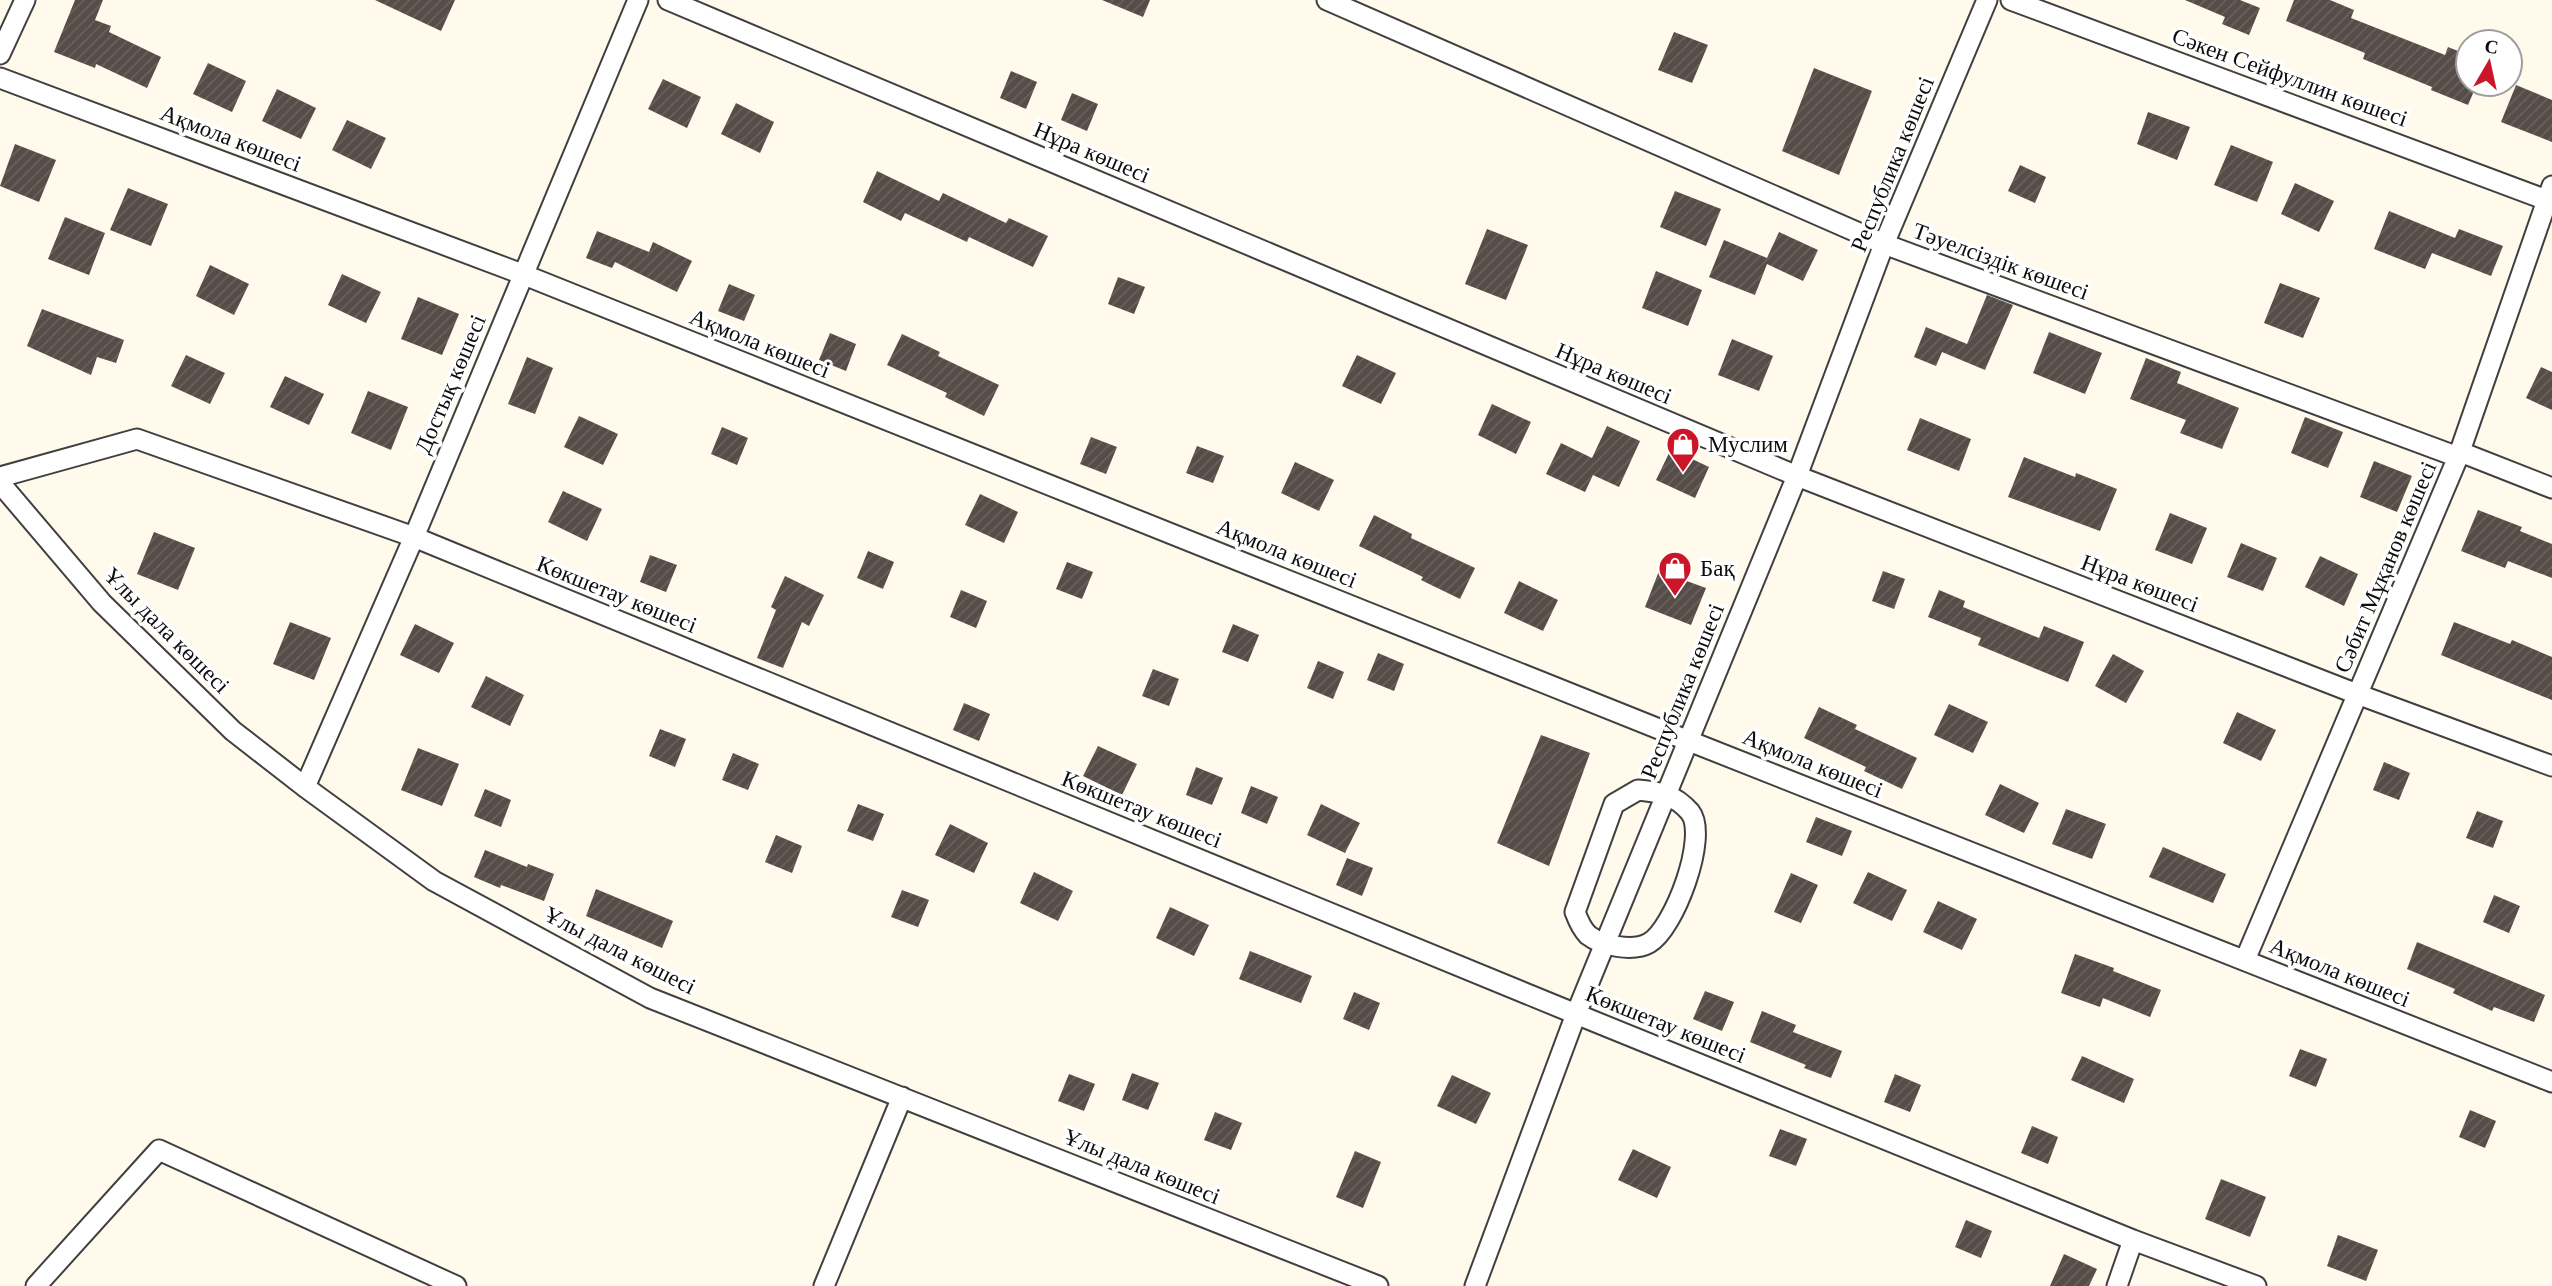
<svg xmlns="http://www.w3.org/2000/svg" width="2552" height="1286" font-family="Georgia,serif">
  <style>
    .building { fill: url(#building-hatch) }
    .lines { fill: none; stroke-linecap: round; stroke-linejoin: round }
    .minor-casing { stroke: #404040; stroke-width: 23 }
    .minor { stroke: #fff; stroke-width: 19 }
    .labels { text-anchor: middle; stroke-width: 7; stroke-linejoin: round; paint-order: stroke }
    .street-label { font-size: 23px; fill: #0d0d0d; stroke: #fff }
    .poi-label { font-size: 23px; fill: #0d0d0d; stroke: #fff; text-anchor: start }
  </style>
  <defs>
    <pattern id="building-hatch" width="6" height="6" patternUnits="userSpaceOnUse" patternTransform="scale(1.75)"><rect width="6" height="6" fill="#564c48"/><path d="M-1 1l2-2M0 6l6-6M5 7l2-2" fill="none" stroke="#69615e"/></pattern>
  </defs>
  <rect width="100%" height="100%" fill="#fffaec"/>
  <!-- building -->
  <path class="building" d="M75,0H103L95,20L111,26L109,32L161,57L147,88L96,64L95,68L54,52Z
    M375,0H455L441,31Z
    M1102,0H1150L1143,17Z
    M2185,0H2240L2260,8L2249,35L2222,24L2225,17Z
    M2294,0H2330L2354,10L2351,18L2445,55L2448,47L2468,55V84H2477L2468,105L2431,90L2432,87L2363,59L2365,53L2286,21Z
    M1674,32L1708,45L1692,83L1658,70Z
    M208,63L246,81L232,112L193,94Z
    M1814,68L1872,91L1839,175L1782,151Z
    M1011,71L1037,82L1026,109L1000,98Z
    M663,79L701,97L687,128L648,109Z
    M2516,85L2552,100V142L2501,122Z
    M277,89L316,108L301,139L262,121Z
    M1072,93L1098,104L1087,131L1061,120Z
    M736,103L774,122L760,153L721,134Z
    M2148,112L2190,127L2177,160L2137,144Z
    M347,120L386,138L371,169L332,150Z
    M15,144L56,160L39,202L0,186Z
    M2231,145L2273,162L2257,202L2214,185Z
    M2020,165L2046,177L2035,203L2008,191Z
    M877,171L939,201L943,193L1006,223L1009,218L1048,236L1033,267L969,237L967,242L905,213L901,221L863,202Z
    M2295,183L2334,201L2319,232L2281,214Z
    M128,188L168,204L151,246L110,230Z
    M1675,191L1721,209L1706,246L1660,227Z
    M2389,211L2455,238L2459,229L2503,246L2491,276L2432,253L2425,269L2374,249Z
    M65,217L105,233L89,275L48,259Z
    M1487,229L1528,245L1506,300L1465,284Z
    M597,231L649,252L653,242L692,261L677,292L615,262L612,268L586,258Z
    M1779,232L1818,250L1803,281L1767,264L1755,295L1709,277L1724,240L1767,258Z
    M210,265L249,284L234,315L196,296Z
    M1656,271L1702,290L1688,326L1642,308Z
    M342,274L381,292L366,323L328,305Z
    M1118,277L1145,287L1134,314L1108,304Z
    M2280,283L2320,298L2303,338L2264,323Z
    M729,284L755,295L744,321L718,311Z
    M1987,295L2013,305L1985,370L1942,352L1936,366L1914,357L1926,327L1967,344Z
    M418,297L459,314L442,355L401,339Z
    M42,309L124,340L116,363L97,357L91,375L27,346Z
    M2049,332L2102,353L2085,394L2033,373Z
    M830,333L856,344L846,371L819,360Z
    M902,334L940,352L938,356L999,385L984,416L945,397L947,393L887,365Z
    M1732,339L1773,356L1759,391L1718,375Z
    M186,355L225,373L210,404L171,386Z
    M1357,355L1396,373L1381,404L1342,386Z
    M527,357L553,368L535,414L508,404Z
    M2146,358L2181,372L2177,383L2239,408L2222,449L2180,433L2186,420L2130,399Z
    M2541,367L2552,372V410L2526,398Z
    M285,376L324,394L309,425L270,407Z
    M368,391L408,407L391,450L351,433Z
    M1492,404L1531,422L1516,454L1478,435Z
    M579,416L618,434L603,465L564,447Z
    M2305,417L2343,432L2328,468L2291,453Z
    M1920,418L1971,439L1959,471L1907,450Z
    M1607,426L1640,441L1619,487L1593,475L1585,492L1546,474L1561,443L1592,458Z
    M722,427L748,438L737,465L711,454Z
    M1091,437L1117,447L1106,474L1080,464Z
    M1197,446L1224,456L1213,483L1186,473Z
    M1671,449L1709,467L1695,498L1656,480Z
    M2024,457L2075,477L2076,473L2117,489L2100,531L2008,497Z
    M2374,461L2412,476L2397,512L2360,497Z
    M1295,462L1334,480L1319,511L1281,493Z
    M563,491L602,509L587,541L548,522Z
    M980,494L1018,512L1004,543L965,525Z
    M2478,510L2522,527L2520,531L2552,544V578L2508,561L2505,568L2461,551Z
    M2170,513L2207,528L2192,564L2155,550Z
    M1374,515L1412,534L1411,538L1475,568L1460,599L1421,580L1423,577L1359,546Z
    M154,532L195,548L178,590L137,574Z
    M2241,543L2277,558L2263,591L2227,577Z
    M868,551L894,562L883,589L857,578Z
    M650,555L677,565L666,592L640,582Z
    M2320,556L2358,574L2344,606L2305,587Z
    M1067,562L1093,572L1082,599L1056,589Z
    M1659,571L1706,588L1691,625L1645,607Z
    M1883,571L1905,579L1894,609L1872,601Z
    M785,576L824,595L809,626L802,622L783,668L757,658L776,610L771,607Z
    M1519,581L1558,600L1543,631L1504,613Z
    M961,590L987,601L976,628L950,617Z
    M1939,590L1965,601L1963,607L2039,638L2044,626L2084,642L2068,682L1978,645L1981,638L1928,617Z
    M290,622L331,638L314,680L273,664Z
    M2454,622L2510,644L2512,640L2552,657V700L2441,655Z
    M415,624L454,643L439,673L400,655Z
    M1233,624L1259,635L1248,662L1222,652Z
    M1378,653L1404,664L1394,691L1367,680Z
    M2113,654L2144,671L2126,703L2095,686Z
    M1318,661L1344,672L1333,699L1307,688Z
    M1153,669L1179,679L1169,706L1142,696Z
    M486,676L524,695L510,726L471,707Z
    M964,703L990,714L979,741L953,730Z
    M1949,704L1988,722L1973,753L1934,735Z
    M1819,707L1857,725L1855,729L1917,758L1902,789L1864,771L1866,767L1804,738Z
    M2237,712L2276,730L2261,761L2223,743Z
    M660,729L686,739L675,767L649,756Z
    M1541,735L1590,753L1549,866L1497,843Z
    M1098,746L1137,764L1122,795L1083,776Z
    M418,748L459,764L442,806L401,790Z
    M733,753L759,764L748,790L722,780Z
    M2384,762L2410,773L2399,800L2373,790Z
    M1196,767L1223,778L1212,805L1186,795Z
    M2000,784L2039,803L2024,833L1985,815Z
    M1251,786L1278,797L1267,824L1241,813Z
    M485,789L511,800L501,827L474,816Z
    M858,804L884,814L873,841L847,831Z
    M1321,804L1360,823L1345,853L1307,835Z
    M2066,809L2106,824L2092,859L2052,844Z
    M2477,811L2503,821L2493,848L2466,838Z
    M1816,817L1852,831L1842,856L1806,842Z
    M950,824L988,843L974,873L935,855Z
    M776,835L802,846L792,873L765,862Z
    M2163,847L2226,874L2213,903L2149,877Z
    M485,850L527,867L528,864L554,874L544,901L501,885L500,888L474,877Z
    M1347,858L1373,868L1362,896L1336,885Z
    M1034,872L1073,891L1058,921L1020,903Z
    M1868,872L1907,890L1892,921L1853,903Z
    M1791,873L1818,885L1801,923L1774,912Z
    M596,889L673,921L662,948L586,916Z
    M902,890L929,900L918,927L891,917Z
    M2494,895L2520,906L2509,933L2483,922Z
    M1938,901L1977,919L1962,950L1923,932Z
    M1170,907L1209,925L1194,956L1156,938Z
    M2417,942L2545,995L2534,1022L2494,1007L2492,1011L2453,993L2455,989L2407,969Z
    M1250,951L1312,976L1301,1003L1239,979Z
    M2075,954L2114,968L2113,971L2161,990L2150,1017L2103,998L2100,1007L2061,993Z
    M1705,991L1734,1002L1722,1031L1693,1019Z
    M1354,992L1380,1003L1369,1030L1343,1019Z
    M1762,1011L1796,1025L1793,1032L1842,1051L1831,1078L1804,1068L1806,1065L1750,1042Z
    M2300,1049L2327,1059L2316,1087L2289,1076Z
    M2082,1056L2134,1079L2124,1103L2071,1080Z
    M1132,1073L1159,1083L1148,1110L1122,1100Z
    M1069,1074L1095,1084L1084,1111L1058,1101Z
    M1895,1074L1921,1085L1910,1112L1884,1102Z
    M1452,1075L1491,1093L1476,1124L1437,1106Z
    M2470,1110L2496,1121L2485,1148L2459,1137Z
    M1215,1112L1242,1123L1231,1150L1204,1140Z
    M2032,1126L2058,1137L2048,1164L2021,1153Z
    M1780,1129L1807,1139L1796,1166L1769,1156Z
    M1633,1149L1671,1167L1657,1198L1618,1180Z
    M1355,1151L1381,1162L1363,1208L1336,1197Z
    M2221,1179L2266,1197L2250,1237L2205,1219Z
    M1966,1220L1992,1231L1981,1258L1955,1247Z
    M2338,1235L2378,1250L2366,1281L2327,1266Z
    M2064,1254L2097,1269L2089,1286H2050Z"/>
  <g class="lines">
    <defs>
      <path id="minor" d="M668,0L1797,476L2357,694L2552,766
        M1327,0L1884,244L2458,457L2463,453L2552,488
        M2011,0L2552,202
        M0,54L25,0
        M0,78L522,274L1689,741L2552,1082
        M0,477L137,439L414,537L1576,1014L2133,1240L2256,1286
        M0,483L102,603L233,731L305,787L434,881L650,998L1378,1286
        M305,787L414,537L638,0
        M1638,790C1660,792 1674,794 1690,812C1709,836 1674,929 1649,943C1633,952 1602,946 1588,935C1582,929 1578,920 1575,912L1614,804Z
        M2245,960L2458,457L2552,186
        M36,1286L159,1150L456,1286
        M824,1286L902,1097
        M1475,1286L1576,1014L1797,476L1884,244L1987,0
        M2117,1286L2133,1240"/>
    </defs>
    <!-- minor casing -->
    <use href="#minor" class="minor-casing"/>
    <!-- minor -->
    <use href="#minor" class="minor"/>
  </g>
  <!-- icons -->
  <defs>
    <symbol id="shop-pin" viewBox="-11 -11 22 30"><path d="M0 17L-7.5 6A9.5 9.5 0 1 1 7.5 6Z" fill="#cb162a" stroke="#fff"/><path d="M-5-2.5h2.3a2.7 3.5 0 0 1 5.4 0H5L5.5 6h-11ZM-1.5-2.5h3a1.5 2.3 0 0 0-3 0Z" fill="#fff"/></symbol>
  </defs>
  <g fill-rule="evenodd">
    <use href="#shop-pin" x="1664" y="425" width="38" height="52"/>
    <use href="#shop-pin" x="1656" y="549" width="38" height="52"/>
  </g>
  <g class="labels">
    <!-- street labels -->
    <g class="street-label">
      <text transform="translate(2290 77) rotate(20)" y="8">Сәкен Сейфуллин көшесі</text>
      <text transform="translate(231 138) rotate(21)" y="8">Ақмола көшесі</text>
      <text transform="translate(1092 152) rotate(23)" y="8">Нұра көшесі</text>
      <text transform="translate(1892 164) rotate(-68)" y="8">Республика көшесі</text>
      <text transform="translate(2001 261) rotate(20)" y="8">Тәуелсіздік көшесі</text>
      <text transform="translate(760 343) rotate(22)" y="8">Ақмола көшесі</text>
      <text transform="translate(1614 373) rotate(23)" y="8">Нұра көшесі</text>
      <text transform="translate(450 384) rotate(-67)" y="8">Достық көшесі</text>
      <text transform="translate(1287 553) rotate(22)" y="8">Ақмола көшесі</text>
      <text transform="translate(2385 567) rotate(-67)" y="8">Сәбит Мұқанов көшесі</text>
      <text transform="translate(2140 583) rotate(21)" y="8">Нұра көшесі</text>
      <text transform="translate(617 594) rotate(22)" y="8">Көкшетау көшесі</text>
      <text transform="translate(167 630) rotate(45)" y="8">Ұлы дала көшесі</text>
      <text transform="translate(1682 691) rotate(-68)" y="8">Республика көшесі</text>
      <text transform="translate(1813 763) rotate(22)" y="8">Ақмола көшесі</text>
      <text transform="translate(1142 809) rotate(22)" y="8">Көкшетау көшесі</text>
      <text transform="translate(620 950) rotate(27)" y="8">Ұлы дала көшесі</text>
      <text transform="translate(2340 972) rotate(22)" y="8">Ақмола көшесі</text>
      <text transform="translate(1666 1024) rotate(22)" y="8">Көкшетау көшесі</text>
      <text transform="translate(1142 1166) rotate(22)" y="8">Ұлы дала көшесі</text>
    </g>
    <!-- poi labels -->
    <g class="poi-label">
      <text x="1708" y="452">Муслим</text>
      <text x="1700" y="576">Бақ</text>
    </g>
  </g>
  <!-- north arrow -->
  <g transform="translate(2489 63) rotate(9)"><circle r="33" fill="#ffffff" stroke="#9e9e9e" stroke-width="2"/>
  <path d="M0-5L12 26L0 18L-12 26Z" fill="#cb162a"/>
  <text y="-10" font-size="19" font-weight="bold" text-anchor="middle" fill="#0d0d0d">С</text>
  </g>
</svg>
